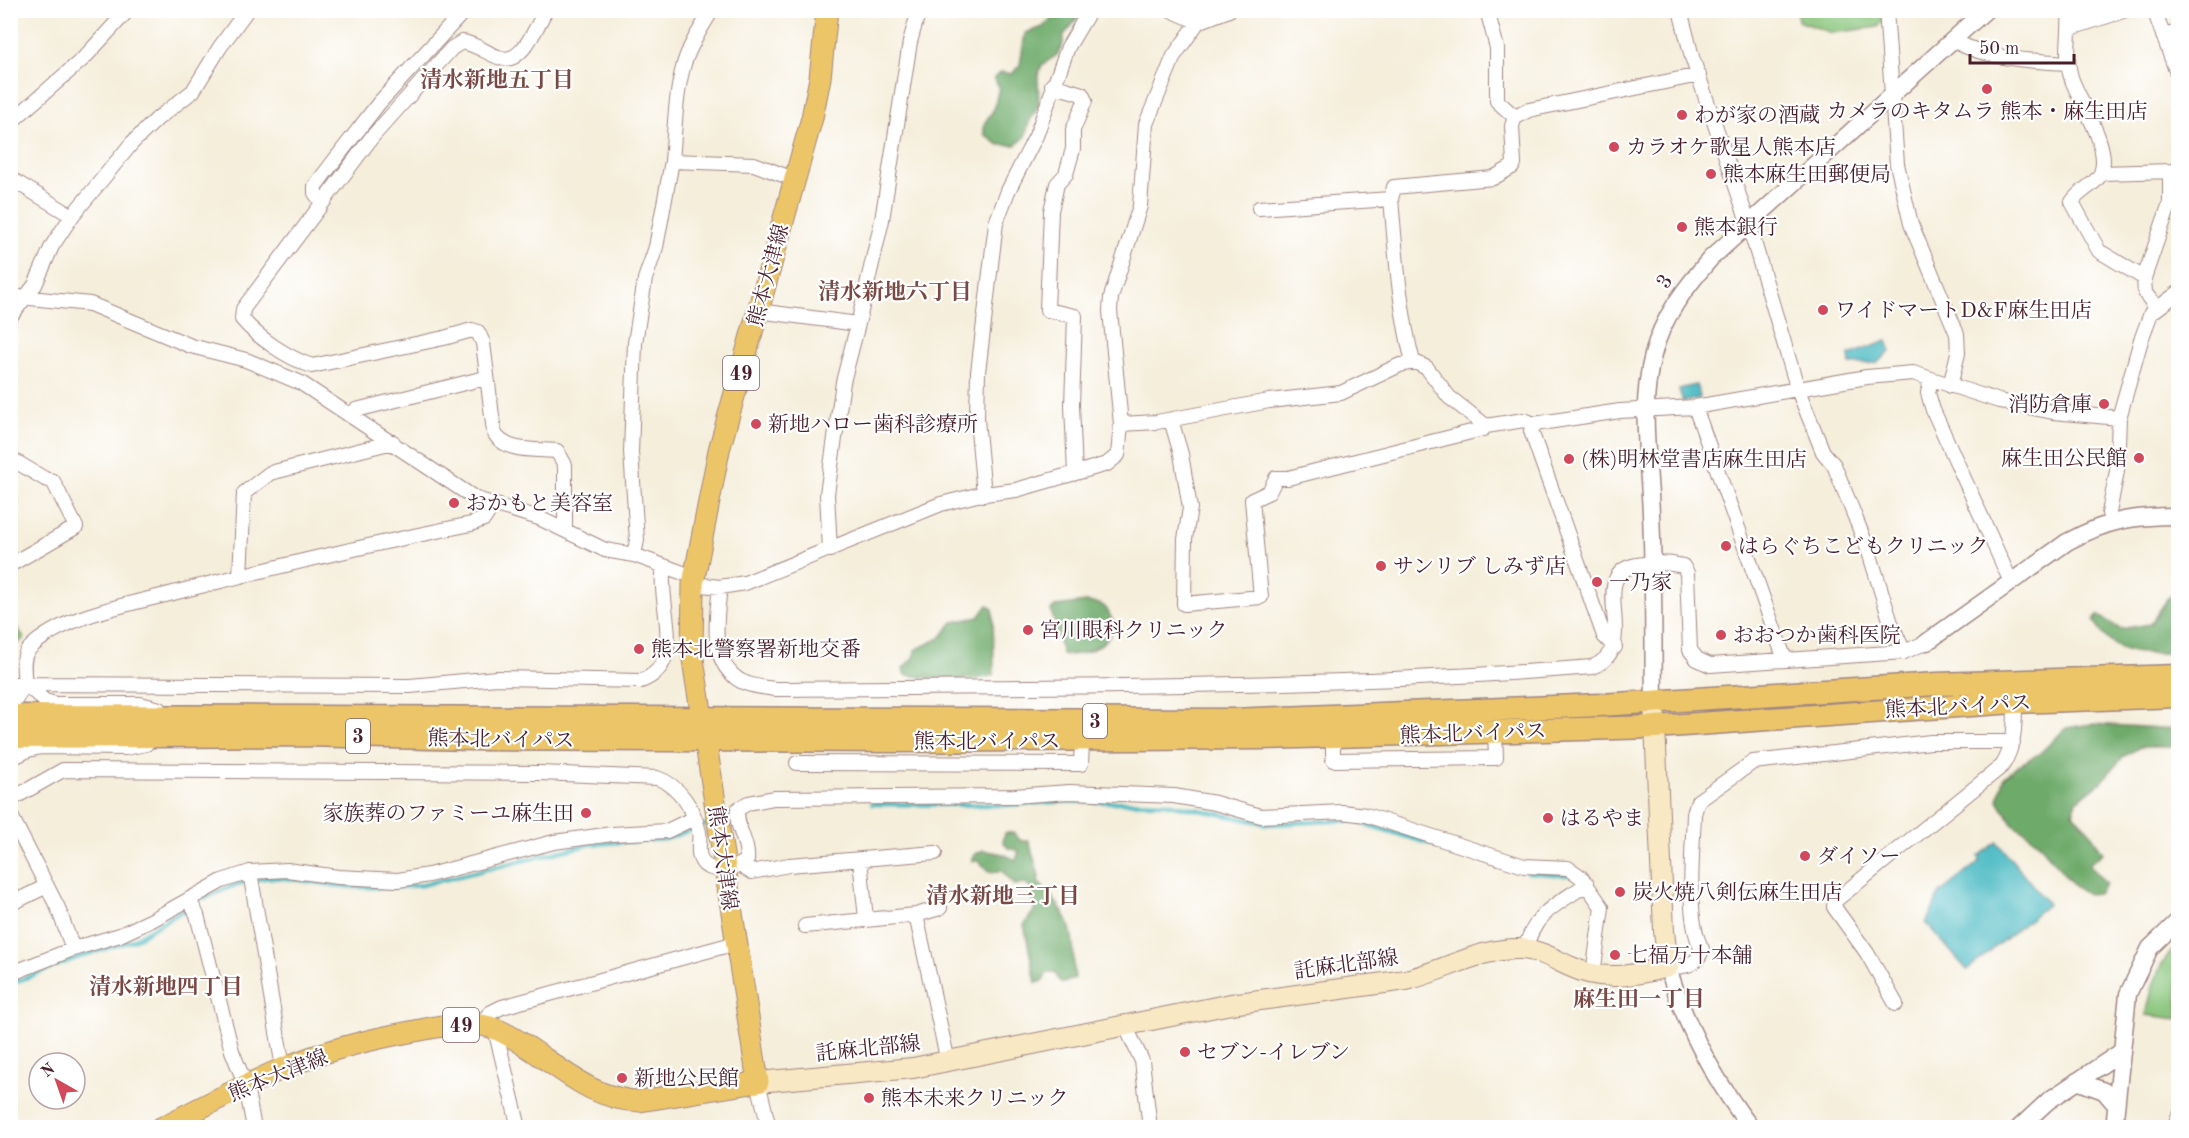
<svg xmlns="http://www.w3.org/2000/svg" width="2189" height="1138" font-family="'Old Standard TT','Noto Serif JP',serif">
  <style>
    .green { fill: #88c47a; stroke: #697252; stroke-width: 1.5 }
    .forest { fill: #6eaa6a; stroke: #5c644a; stroke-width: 1.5 }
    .water { fill: #4ab9c2; stroke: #4a6c76; stroke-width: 1.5 }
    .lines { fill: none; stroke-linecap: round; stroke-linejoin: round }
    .stream { stroke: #4ab9c2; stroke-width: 4.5 }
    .minor-casing { stroke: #a08683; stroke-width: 16 }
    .tertiary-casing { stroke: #a08683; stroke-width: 19 }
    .secondary-casing { stroke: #a08683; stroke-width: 22 }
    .primary-casing { stroke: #a08683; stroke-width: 23 }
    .trunk-casing { stroke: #a08683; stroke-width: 25 }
    .minor { stroke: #fff; stroke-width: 14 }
    .tertiary { stroke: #fff; stroke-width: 16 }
    .secondary { stroke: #f8e8c3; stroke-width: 20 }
    .primary { stroke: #edc569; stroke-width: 21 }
    .trunk { stroke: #edc569; stroke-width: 22 }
    .poi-dot { fill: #d1495b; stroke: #fff; stroke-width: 2 }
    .labels { text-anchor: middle; stroke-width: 4.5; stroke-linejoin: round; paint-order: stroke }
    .shield { fill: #fff; stroke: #80626b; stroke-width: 1.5 }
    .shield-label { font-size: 20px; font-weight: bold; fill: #4a1f2b }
    .poi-label { font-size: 21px; fill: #4a1f2b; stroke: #fff; text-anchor: start }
    .street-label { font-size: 21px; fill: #4a1f2b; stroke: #fff }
    .neighbourhood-label { font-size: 22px; font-weight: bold; fill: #7b4944; stroke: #fff }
  </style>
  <rect width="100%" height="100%" fill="#fff"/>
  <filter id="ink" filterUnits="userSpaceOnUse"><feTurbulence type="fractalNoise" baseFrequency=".0167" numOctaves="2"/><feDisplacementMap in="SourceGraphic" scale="12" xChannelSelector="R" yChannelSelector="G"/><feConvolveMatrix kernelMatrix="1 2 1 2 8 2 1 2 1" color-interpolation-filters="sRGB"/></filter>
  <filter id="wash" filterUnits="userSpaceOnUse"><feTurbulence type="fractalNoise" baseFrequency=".008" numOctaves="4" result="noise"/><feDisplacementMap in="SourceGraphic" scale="24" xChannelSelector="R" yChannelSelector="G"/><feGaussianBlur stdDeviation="1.35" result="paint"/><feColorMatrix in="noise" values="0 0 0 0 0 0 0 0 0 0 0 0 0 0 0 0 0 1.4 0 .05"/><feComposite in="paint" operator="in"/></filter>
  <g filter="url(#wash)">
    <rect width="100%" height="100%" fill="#f5eedb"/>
    <!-- green -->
    <path class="green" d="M1797,11H1883V21L1878,27L1832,33L1798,21Z
      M11,618L24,638L13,648L11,670Z
      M2178,945V1019L2146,1015C2152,989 2156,963 2178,945Z"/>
    <!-- forest -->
    <path class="forest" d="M1058,11L1075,10L1078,18L1064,35L1063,45L1057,55L1042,65L1038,75L1039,105L1029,122L1025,137L1016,145H999L984,134V124L994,109L999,87L994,78L1001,72L1012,74L1020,65L1025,33L1043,27Z
      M2178,595V653C2140,653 2115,659 2094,621L2098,615L2120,629L2150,624L2169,597Z
      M1086,602C1090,603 1096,603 1100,604C1104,605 1108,611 1110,615C1124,640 1082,659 1062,654L1051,610L1056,606Z
      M988,605L993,609L994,674C980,684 925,678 906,675L903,668L914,658L915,650L940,638L953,622L979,617Z
      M2092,724L2178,729V747H2140L2123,757L2101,782L2077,801L2073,814L2088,829L2103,853L2089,864L2106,884L2099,893L2086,894L2074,886L2036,840L2012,823L1998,800L2003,779L2017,766L2039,754L2066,728Z
      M1005,833H1014L1021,841H1029L1039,876L1038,882C1055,899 1072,919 1073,944C1074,956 1073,966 1075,978L1064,983L1059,981L1055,972L1047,973L1043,981L1036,983L1024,925L1034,911V892L1025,883L1015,885L1002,871L989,872L979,861H972L974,855L983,850L1003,854L1016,860L1019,851L1008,848L1003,841Z"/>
    <!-- water -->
    <path class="water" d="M1887,341L1891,351L1877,363L1850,364L1849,355Z
      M1696,385L1700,398L1683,402L1679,389Z
      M1997,842L2048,904L1967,970L1926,923L1940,893L1980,861L1979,856Z"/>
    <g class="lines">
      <!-- stream -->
      <path class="stream" d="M872,804L1005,805L1067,801L1165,803L1269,824L1352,820L1514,869
        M724,819L775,806L813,804
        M1528,872L1567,875
        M205,898C224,889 242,881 263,878C287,876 310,882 333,885C362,888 392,888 422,885L591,844L666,839L713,822
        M10,984L87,954L133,940L190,906"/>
    </g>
  </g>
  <g filter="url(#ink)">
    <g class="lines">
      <defs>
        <path id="minor" d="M546,10C537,25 522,65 501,58C487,54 477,44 462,42L452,48L372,137L243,309L242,319C258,338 288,358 312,366L444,338L472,330L478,332L483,343L494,432C504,453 536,449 557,451L565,465V530
          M712,10C702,27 690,44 684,64C675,95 675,129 672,161L754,164L796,180
          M1171,10L1198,22L1229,10
          M1487,10L1497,48V101L1515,117
          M1680,10L1692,57L1748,222L1798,390L1823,452L1834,465L1849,502L1869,552L1891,623L1904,652
          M1886,10L1897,164L1911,224L1957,334L1958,353L1950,386
          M2069,10C2071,33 2064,59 2072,80C2081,104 2111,147 2101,173C2096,185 2079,190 2072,202L2099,251L2144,278
          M2154,10L2178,76
          M2071,28L2126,10
          M2163,36L2178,32
          M1953,40C1985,59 2032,61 2068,63
          M1052,85L1082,94L1085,101L1073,130V149L1066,174L1057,184L1051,211L1047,310L1075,316L1072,405L1075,473
          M10,123L84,58L128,10
          M2101,173L2173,171
          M13,180L72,216
          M322,203L315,193V186L334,161L379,103L465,10
          M1259,208L1391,199
          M10,296L90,304L191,346L246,360L301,383L476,499L539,518L605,550L634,555L694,577
          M2156,307L2145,293L2144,278L2170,203V177L2178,167
          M758,311L858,324L843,382L827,494L830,550
          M10,317L35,285L52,246L72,216L132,143L157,119L193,91L220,47L247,10
          M858,324L882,220L910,42L919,10
          M1413,362C1399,308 1396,254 1391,199L1394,187L1493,178L1512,167L1514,164L1512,126L1515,117L1529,110L1699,75
          M1931,379L1928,393L1933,410L2011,582
          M1695,407L1785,660
          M350,415L356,410L485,378
          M1171,420L1181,454L1190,508L1185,539L1184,604L1261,597L1252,500L1269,492L1276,478H1288L1483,429L1486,426L1524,420L1534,424L1620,411L1695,407L1867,377L1913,373L1999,401L2053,412L2119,418
          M1121,424L1110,311L1111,297L1140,206L1146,124L1174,56L1198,22
          M1534,424L1531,431L1604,636L1615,647
          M10,458L45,479L53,481L76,527L10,565
          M984,495L977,419L978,372L996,223L1008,191L1036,136L1068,47L1090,10
          M493,505L484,519L471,524C372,544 274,567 177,592C132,604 62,615 29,649C21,657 24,673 25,684L410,686L497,678L641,681C689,663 656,603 664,566
          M2111,522L2109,513L2117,471L2119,418L2141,340L2151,313L2178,293
          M634,555L637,540L631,452L635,343L645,279L656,247L672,161
          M240,576L244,493L270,473L393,442
          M693,584L720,587L745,583L941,504L977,495L1016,490L1107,464L1118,455L1121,424L1157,422L1269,401L1341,393L1400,365L1415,362L1427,368L1449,397L1486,426
          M720,587C717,616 709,656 735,677C745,686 762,687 775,689C1048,686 1321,689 1592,667C1644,648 1584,574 1637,565C1653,562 1667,562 1683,566L1687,573L1690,650L1697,659L1710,665L1904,652L1927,642
          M10,684H25L45,701L56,704H140L160,709
          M10,703L16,699L25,684
          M1333,737V760L1496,758L1495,733
          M10,759L28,750L41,747L125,748L146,744
          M797,763L1081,764L1082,741
          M10,800L63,770L540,773L657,778C679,785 694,809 699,832C701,841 696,850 701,860C708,875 737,869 747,860C749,842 734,826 738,809L748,803L774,798L1014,796L1069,792L1174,796L1215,803L1261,816L1342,812L1366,815L1524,866L1568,868L1581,877L1602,907L1593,975
          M10,814L58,908L73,949
          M860,860L866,919
          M741,866L751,872L789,865L935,853
          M250,872L283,1068
          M189,899L197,915L232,1051L246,1086L254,1128
          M10,904L47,886
          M940,908L916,915L948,1062
          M805,926L916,915
          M1525,949C1536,911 1555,906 1587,884
          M1668,967C1684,967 1698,966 1702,949C1685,920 1693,849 1694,814L1698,801L1753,762L1931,742H2013
          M10,974L73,949L120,935L152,920L222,881L250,872L287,870L338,877L398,880L429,875L554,842L612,834L667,831L694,818
          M1896,1004L1867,953L1834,907L1836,900L2002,766C2015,746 2015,725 2015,702
          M480,1024L490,1013L502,1007L736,943
          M1125,1025L1142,1061L1150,1128
          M495,1029L519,1128
          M758,1082L769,1128
          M2174,1128L2178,1117"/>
        <path id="tertiary" d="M1927,642L2067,542C2108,520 2132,516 2178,516
          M1654,701C1653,638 1654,576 1651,514C1649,460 1639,407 1653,355C1662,317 1686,287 1711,258L1986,10
          M1668,967C1685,1026 1714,1079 1751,1128
          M2077,1081L2104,1091L2116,1105
          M2019,1128L2048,1101L2121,1052
          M2114,1128L2128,994L2150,948L2178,921"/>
        <path id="secondary" d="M758,1082L913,1068L1231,1004L1406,980C1445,971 1481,947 1522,949C1539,950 1554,959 1569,966C1605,983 1632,975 1668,967L1664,931L1654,701"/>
        <path id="primary" d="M161,1128C202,1107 242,1086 284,1068C325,1050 371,1039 415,1031C440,1026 472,1019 496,1029C546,1051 582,1100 640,1101L758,1082L692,653L693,584L719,450L812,118L820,78L827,10"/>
        <path id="trunk" d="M10,716L1233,720L1600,705L1937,684L2178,676
          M10,737L303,735L472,739L894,741L1261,738L1655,727L2015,702L2178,696"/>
      </defs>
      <!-- minor casing -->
      <use href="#minor" class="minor-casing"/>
      <!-- tertiary casing -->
      <use href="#tertiary" class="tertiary-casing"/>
      <!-- secondary casing -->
      <use href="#secondary" class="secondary-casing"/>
      <!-- primary casing -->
      <use href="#primary" class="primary-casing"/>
      <!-- trunk casing -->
      <use href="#trunk" class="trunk-casing"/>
      <!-- minor -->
      <use href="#minor" class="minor"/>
      <!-- tertiary -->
      <use href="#tertiary" class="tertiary"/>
      <!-- secondary -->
      <use href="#secondary" class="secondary"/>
      <!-- primary -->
      <use href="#primary" class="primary"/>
      <!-- trunk -->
      <use href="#trunk" class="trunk"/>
    </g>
  </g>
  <!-- markers -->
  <g class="poi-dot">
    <circle cx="1987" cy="89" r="6"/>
    <circle cx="1682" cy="115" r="6"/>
    <circle cx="1614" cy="147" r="6"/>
    <circle cx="1711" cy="174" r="6"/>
    <circle cx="1682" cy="227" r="6"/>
    <circle cx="1823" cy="310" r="6"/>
    <circle cx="2104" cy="404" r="6"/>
    <circle cx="756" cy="424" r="6"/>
    <circle cx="2139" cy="458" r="6"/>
    <circle cx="1569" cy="459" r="6"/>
    <circle cx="454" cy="503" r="6"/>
    <circle cx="1726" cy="546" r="6"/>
    <circle cx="1381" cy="566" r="6"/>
    <circle cx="1597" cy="582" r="6"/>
    <circle cx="1028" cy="630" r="6"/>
    <circle cx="1721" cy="635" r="6"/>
    <circle cx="639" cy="649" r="6"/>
    <circle cx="586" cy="813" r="6"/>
    <circle cx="1548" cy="818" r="6"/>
    <circle cx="1805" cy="856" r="6"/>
    <circle cx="1620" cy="892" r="6"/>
    <circle cx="1615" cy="955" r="6"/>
    <circle cx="1185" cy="1052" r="6"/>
    <circle cx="622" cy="1078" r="6"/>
    <circle cx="869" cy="1098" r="6"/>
  </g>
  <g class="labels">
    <!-- shield labels -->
    <g class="shield">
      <rect x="723" y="356" width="36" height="34" rx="4.5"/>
      <rect x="1083" y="704" width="24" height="34" rx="4.5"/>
      <rect x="346" y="719" width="24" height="34" rx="4.5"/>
      <rect x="443" y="1008" width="36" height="34" rx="4.5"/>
    </g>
    <g class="shield-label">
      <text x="741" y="380">49</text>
      <text x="1095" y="728">3</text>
      <text x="358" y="743">3</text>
      <text x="461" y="1032">49</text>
    </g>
    <!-- poi labels -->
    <g class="poi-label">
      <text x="1987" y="118" text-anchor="middle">カメラのキタムラ 熊本・麻生田店</text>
      <text x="1694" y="122">わが家の酒蔵</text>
      <text x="1626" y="154">カラオケ歌星人熊本店</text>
      <text x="1723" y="181">熊本麻生田郵便局</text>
      <text x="1694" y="234">熊本銀行</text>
      <text x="1835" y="317">ワイドマートD&amp;F麻生田店</text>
      <text x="2092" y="411" text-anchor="end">消防倉庫</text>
      <text x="768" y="431">新地ハロー歯科診療所</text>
      <text x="2127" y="465" text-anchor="end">麻生田公民館</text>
      <text x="1581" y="466">(株)明林堂書店麻生田店</text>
      <text x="466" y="510">おかもと美容室</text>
      <text x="1738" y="553">はらぐちこどもクリニック</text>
      <text x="1393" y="573">サンリブ しみず店</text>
      <text x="1609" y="589">一乃家</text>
      <text x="1040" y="637">宮川眼科クリニック</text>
      <text x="1733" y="642">おおつか歯科医院</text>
      <text x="651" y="656">熊本北警察署新地交番</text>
      <text x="574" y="820" text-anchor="end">家族葬のファミーユ麻生田</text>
      <text x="1560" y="825">はるやま</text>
      <text x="1817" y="863">ダイソー</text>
      <text x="1632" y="899">炭火焼八剣伝麻生田店</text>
      <text x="1627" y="962">七福万十本舗</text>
      <text x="1197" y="1059">セブン-イレブン</text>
      <text x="634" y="1085">新地公民館</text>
      <text x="881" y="1105">熊本未来クリニック</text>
    </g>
    <!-- street labels -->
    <g class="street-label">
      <text transform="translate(768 275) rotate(-75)" y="7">熊本大津線</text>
      <text transform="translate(1664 281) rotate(-56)" y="7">3</text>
      <text transform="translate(1958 706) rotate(-3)" y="7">熊本北バイパス</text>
      <text transform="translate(1473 733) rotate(-2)" y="7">熊本北バイパス</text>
      <text transform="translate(501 739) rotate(1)" y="7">熊本北バイパス</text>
      <text x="987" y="748">熊本北バイパス</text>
      <text transform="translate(723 858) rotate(82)" y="7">熊本大津線</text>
      <text transform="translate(1346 964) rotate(-8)" y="7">託麻北部線</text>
      <text transform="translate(868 1048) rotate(-6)" y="7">託麻北部線</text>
      <text transform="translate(278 1075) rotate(-22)" y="7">熊本大津線</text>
    </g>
    <!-- neighbourhood labels -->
    <g class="neighbourhood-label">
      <text x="497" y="87">清水新地五丁目</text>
      <text x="895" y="299">清水新地六丁目</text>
      <text x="1003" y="903">清水新地三丁目</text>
      <text x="166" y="994">清水新地四丁目</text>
      <text x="1639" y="1006">麻生田一丁目</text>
    </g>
  </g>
  <!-- margin -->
  <rect width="2189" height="1138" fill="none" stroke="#fff" stroke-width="36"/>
  <!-- north arrow -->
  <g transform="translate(57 1081) rotate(320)"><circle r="28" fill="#ffffff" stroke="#b7a5aa" stroke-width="1.5"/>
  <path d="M0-4.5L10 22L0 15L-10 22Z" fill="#d1495b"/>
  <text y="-9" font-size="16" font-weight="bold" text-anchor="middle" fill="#4a1f2b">N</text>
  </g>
  <!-- scale -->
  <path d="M1970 54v9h104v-9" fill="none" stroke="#4a1f2b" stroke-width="3"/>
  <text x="1979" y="54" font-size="18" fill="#4a1f2b" stroke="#ffffff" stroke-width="4.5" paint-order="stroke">50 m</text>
</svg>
